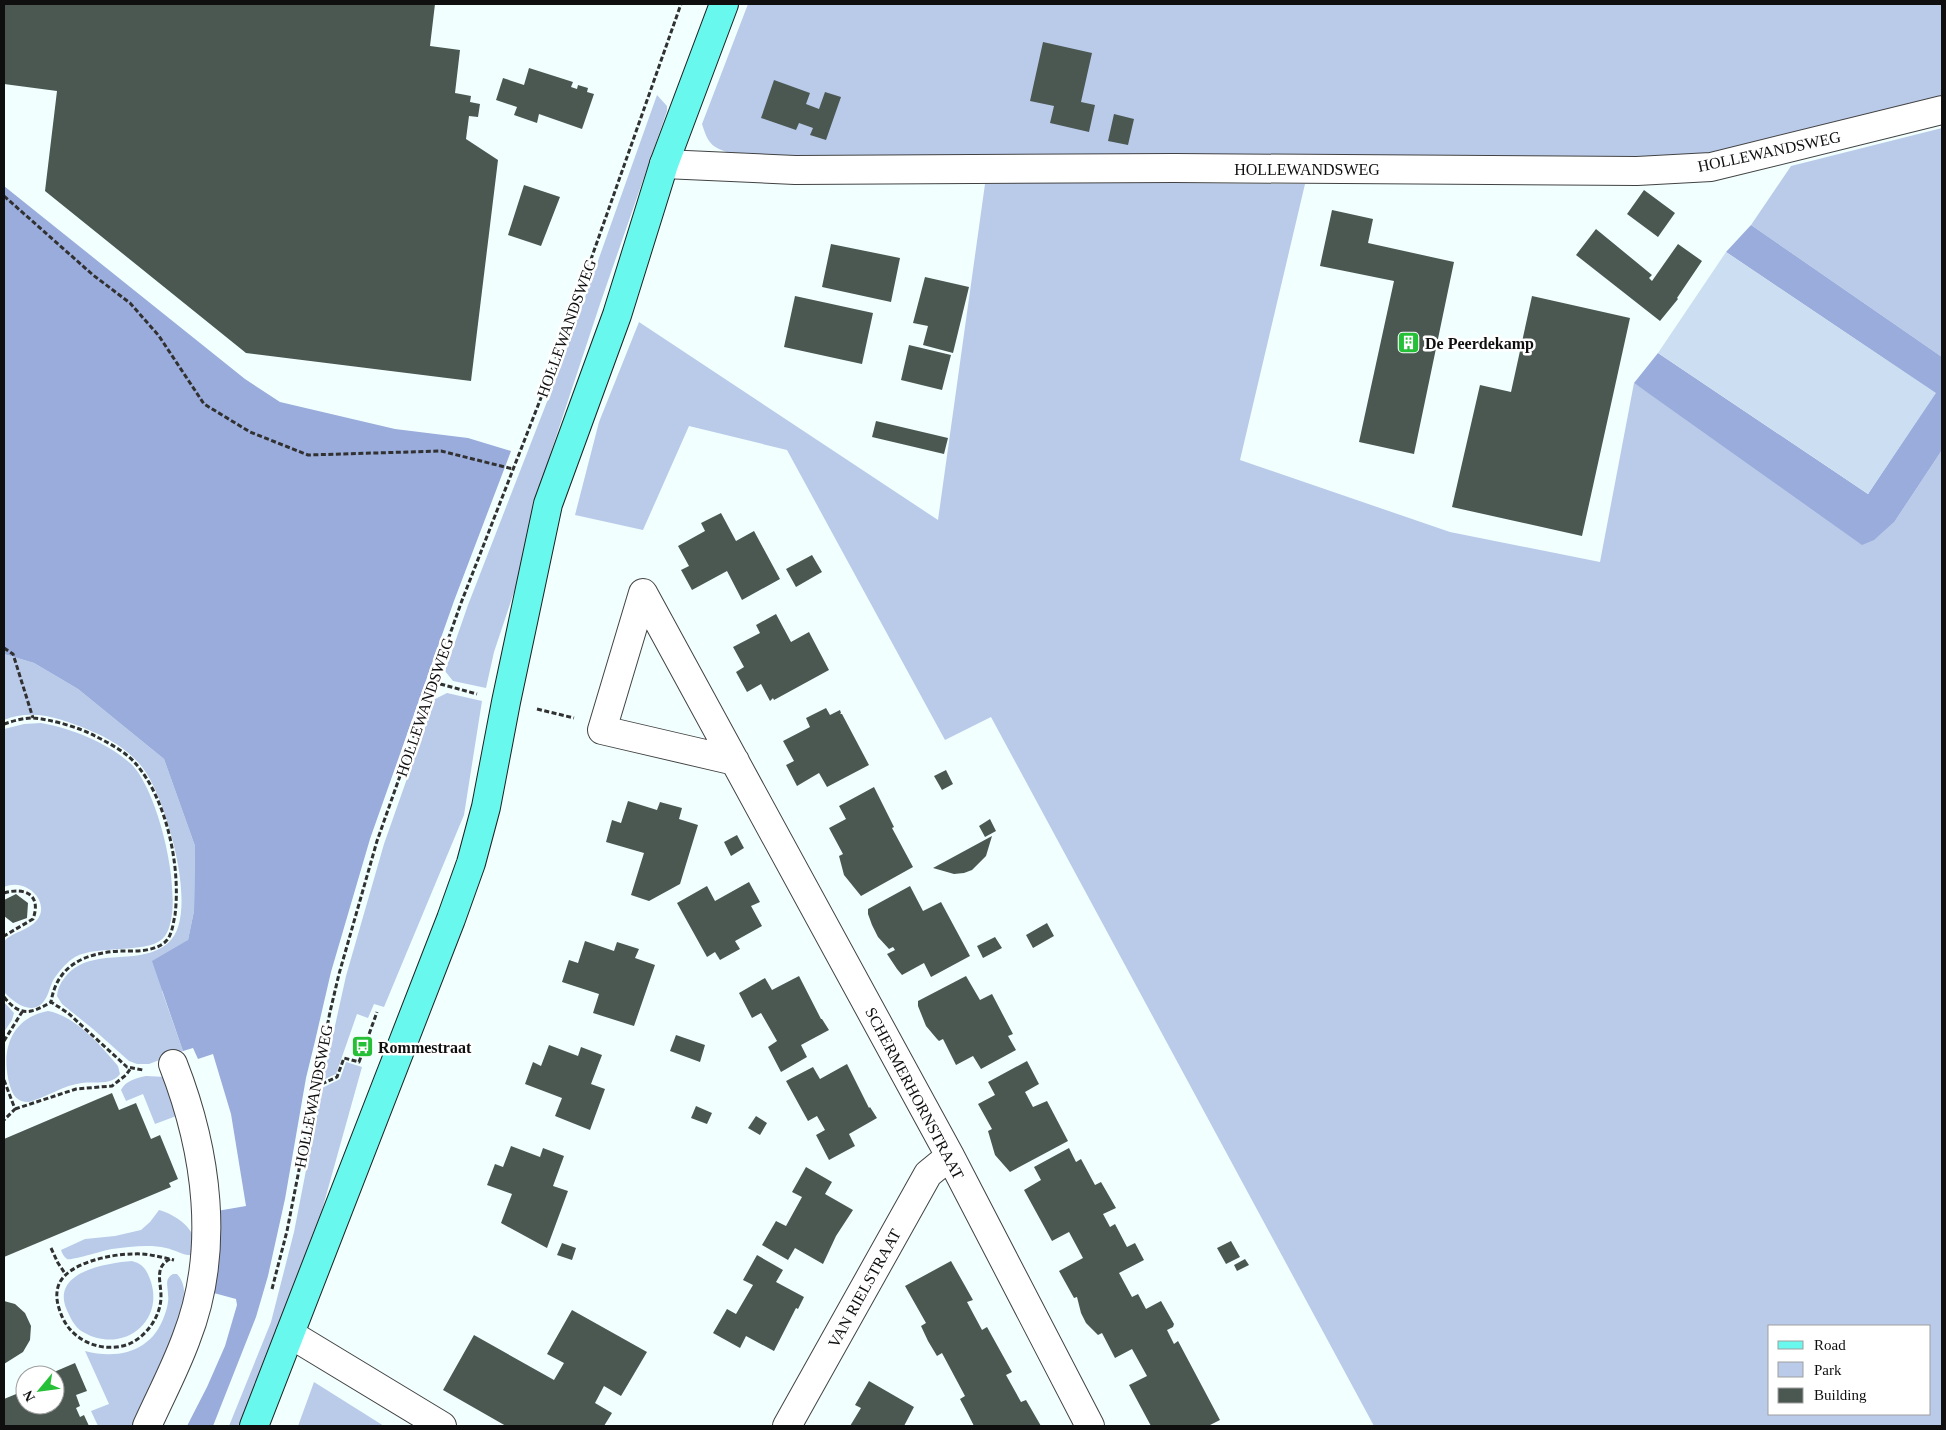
<svg xmlns="http://www.w3.org/2000/svg" width="1946" height="1430" font-family="'Times New Roman',serif">
  <style>
    .green { fill: #bacbea; fill-rule: evenodd }
    .forest { fill: #9aacdb }
    .pitch { fill: #ccdef1 }
    .building { fill: #4b5852 }
    .lines { fill: none; stroke-linecap: round; stroke-linejoin: round }
    .minor-casing { stroke: #424242; stroke-width: 30 }
    .major-casing { stroke: #202020; stroke-width: 30 }
    .path { stroke: #313131; stroke-width: 3; stroke-dasharray: 5 2.5; stroke-linecap: butt }
    .minor { stroke: #fff; stroke-width: 28 }
    .major { stroke: #68f8ed; stroke-width: 28 }
    .labels { text-anchor: middle; stroke-width: 5; stroke-linejoin: round; paint-order: stroke }
    .street-label { font-size: 16px; fill: #0f0f0f; stroke: #fff }
    .poi-label { font-size: 16px; font-weight: bold; fill: #0f0f0f; stroke: #fff; text-anchor: start }
  </style>
  <rect width="100%" height="100%" fill="#f1ffff"/>
  <!-- green -->
  <path class="green" d="M748,4H1942V101L1758,147L1676,159L1333,162L735,155C713,147 709,147 702,124Z
    M657,95L667,106V111L600,304L550,455L522,568L494,652L486,688L453,681L445,671L468,605L557,376Z
    M1942,128V357L1751,225L1791,166Z
    M1058,182L1305,184L1240,460L1450,532L1600,562L1634,383L1664,403L1895,521L1942,450V1426H1374L991,717L945,740L787,450L689,426L643,530L575,515L599,422L639,322L938,520L985,184ZM1770,1326H1930V1414H1770Z
    M4,654L34,663L78,689L164,759L195,846L194,911L188,940L162,991L183,1051L149,1064H137L129,1061L93,1029L62,1004L57,996C58,987 61,982 66,976C93,945 139,968 168,943C201,916 166,801 145,771C133,753 111,739 91,731C63,719 33,708 4,720Z
    M447,693L482,701L464,815L384,1007L374,1004L368,1018L357,1014L336,1074L323,1080L346,976L384,844L435,699Z
    M41,723C73,729 106,742 130,763C158,787 187,904 165,936C152,955 98,944 75,957C67,962 61,969 56,976C51,982 50,990 47,996C36,1019 15,1004 4,992V941C13,932 29,930 37,920C51,903 27,877 4,887V729L24,724Z
    M4,1002L14,1013L12,1020L4,1032Z
    M48,1011C76,1016 101,1046 118,1066L120,1074C111,1086 94,1081 82,1083C64,1085 47,1097 29,1102C17,1102 13,1096 10,1086C0,1052 10,1018 48,1011Z
    M346,1062L362,1067L317,1228L243,1426H229L271,1322L294,1232L322,1088L340,1079Z
    M146,1076L166,1077L179,1115L155,1124L143,1094L126,1101L121,1090C125,1081 136,1078 146,1076Z
    M159,1210C173,1214 189,1224 194,1238C196,1243 195,1250 195,1255C185,1257 176,1250 166,1248C149,1244 129,1247 112,1249C104,1250 72,1261 67,1259C64,1257 62,1253 61,1250L85,1239L115,1236L141,1230L150,1222Z
    M132,1261C143,1264 146,1269 150,1279C166,1322 122,1355 83,1332C74,1327 70,1317 66,1308C52,1271 108,1263 132,1261Z
    M173,1274H177C181,1278 184,1285 184,1291C184,1329 150,1391 134,1426H98L91,1411L109,1404L85,1351C120,1360 153,1351 165,1314C167,1309 169,1300 168,1295C168,1286 164,1279 173,1274Z
    M314,1382L384,1426H298Z"/>
  <!-- forest -->
  <path class="forest" d="M4,186L245,379L280,402L395,429L468,438L511,451L454,601L370,839L331,972L315,1041L306,1078L285,1199L268,1276L256,1317L213,1426H187L207,1387L225,1346L237,1305L236,1299L210,1292L217,1211L246,1206L231,1114L213,1054L198,1059L193,1048L183,1051L152,961L188,940L194,911L195,846L164,759L78,689L34,663L4,654Z
    M1751,225L1942,357V450L1895,521L1874,540L1862,545L1634,383L1658,353L1868,494L1935,393L1726,252Z"/>
  <!-- pitch -->
  <path class="pitch" d="M1726,252L1936,393L1868,494L1658,353Z"/>
  <!-- building -->
  <path class="building" d="M4,4H435L430,46L460,50L455,93L471,96L470,102L480,104L478,117L469,116L466,139L498,160L471,381L246,353L45,191L57,91L4,84Z
    M1043,42L1092,53L1081,102L1095,105L1089,132L1050,123L1054,106L1030,101Z
    M529,68L573,82L571,87L577,89L578,85L588,88L587,92L594,94L582,129L539,114L537,123L514,115L517,107L496,100L503,78L524,85Z
    M774,80L810,93L806,104L819,109L825,92L841,97L826,140L810,135L813,128L799,123L796,130L761,118Z
    M1114,114L1134,119L1128,145L1108,141Z
    M524,185L560,197L541,246L508,235Z
    M1644,190L1675,213L1658,237L1627,214Z
    M1332,210L1373,219L1368,243L1454,262L1414,454L1359,442L1394,281L1320,266Z
    M1596,229L1652,275L1649,278L1652,281L1678,244L1702,261L1677,298L1678,299L1660,321L1576,255Z
    M831,244L900,258L891,302L822,287Z
    M925,277L969,287L953,353L923,345L928,326L913,323Z
    M795,296L873,313L862,364L784,347Z
    M1532,296L1630,318L1582,536L1452,507L1480,385L1511,392Z
    M909,345L951,355L942,390L901,380Z
    M876,421L948,438L944,454L872,437Z
    M721,513L736,541L754,531L780,579L742,600L727,571L692,590L681,570L689,566L678,546L705,531L701,523Z
    M812,555L822,572L796,587L786,569Z
    M776,614L791,642L809,632L829,670L774,700L773,698L770,701L761,684L747,692L736,672L744,667L733,647L760,633L756,625Z
    M826,708L830,715L840,710L841,713L840,714H842L869,765L827,787L819,773L797,786L786,765L794,761L783,741L810,727L806,718Z
    M946,770L953,784L942,790L934,776Z
    M874,787L894,827L892,828L913,867L861,896L844,875L839,856L843,854L829,828L846,819L839,806Z
    M628,801L657,810L660,802L682,808L679,819L698,825L680,884L649,901L631,895L644,853L606,842L612,820L621,823Z
    M990,819L996,831L985,837L979,826Z
    M737,835L744,848L731,856L724,842Z
    M992,836L986,856L972,870L964,873L954,874L933,868Z
    M749,882L760,902L751,906L762,926L735,941L740,949L720,960L715,952L707,957L677,903L707,886L715,901Z
    M910,886L923,911L941,902L970,956L931,977L924,963L902,975L897,969L887,954L895,950L893,947L889,949L878,937L872,925L868,914V909Z
    M16,894L28,903L27,918L13,923L4,916V900Z
    M1047,923L1054,936L1033,948L1026,935Z
    M995,937L1002,948L983,958L977,946Z
    M585,941L614,951L617,942L639,949L635,958L655,965L634,1026L593,1013L599,994L562,982L569,960L578,963Z
    M799,976L821,1019H822L829,1030L801,1045L807,1057L781,1072L768,1047L777,1041L761,1013L752,1018L739,993L765,978L772,990Z
    M966,976L980,1000L992,994L1013,1034L1008,1036L1016,1050L981,1069L973,1056L956,1065L943,1039L939,1041L937,1039L926,1026L918,1006V1001Z
    M676,1035L705,1045L700,1062L670,1051Z
    M549,1045L578,1056L581,1047L602,1055L591,1084L605,1089L590,1130L555,1116L562,1098L525,1084L533,1062L541,1066Z
    M1027,1061L1039,1084L1025,1092L1033,1107L1047,1101L1068,1141L1010,1172L995,1155L988,1131L992,1129L978,1104L995,1095L988,1082Z
    M847,1064L869,1108L870,1107L877,1118L849,1134L855,1146L829,1160L816,1135L825,1130L817,1116L808,1121L786,1081L813,1067L820,1079Z
    M112,1093L119,1110L136,1103L151,1139L160,1135L178,1179L169,1183L171,1187L4,1257V1139Z
    M696,1106L712,1113L707,1124L691,1118Z
    M756,1116L767,1123L760,1135L748,1128Z
    M511,1146L540,1157L543,1148L564,1156L553,1186L568,1191L547,1248L501,1223L512,1194L487,1185L495,1164L503,1167Z
    M1069,1148L1076,1162L1081,1159L1095,1185L1101,1182L1116,1208L1103,1214L1110,1227L1115,1224L1127,1247L1135,1243L1144,1260L1119,1273L1132,1297L1138,1294L1146,1309L1161,1301L1174,1324L1173,1327L1167,1330L1174,1344L1178,1341L1220,1420L1208,1426H1151L1129,1385L1147,1376L1132,1349L1115,1358L1102,1333L1098,1335L1086,1323L1081,1313L1077,1297L1074,1298L1059,1271L1083,1258L1069,1232L1052,1241L1024,1190L1041,1180L1034,1167Z
    M806,1167L832,1182L825,1194L853,1210L836,1236L823,1264L795,1248L788,1260L762,1245L776,1221L786,1226L802,1197L792,1192Z
    M1231,1241L1240,1257L1226,1264L1217,1248Z
    M562,1243L576,1248L572,1260L557,1255Z
    M757,1255L783,1270L776,1282L804,1297L798,1309L796,1308L774,1351L746,1336L740,1348L713,1333L727,1309L736,1314L753,1285L743,1280Z
    M1245,1259L1249,1265L1237,1271L1234,1265Z
    M951,1261L973,1300L967,1302L982,1330L987,1327L1012,1372L1006,1375L1021,1402L1026,1400L1041,1426H974L968,1414L960,1399L965,1396L942,1353L937,1356L928,1341L921,1326L926,1323L905,1286Z
    M4,1301L15,1304L25,1313L31,1326L30,1340L23,1352L4,1364Z
    M572,1310L647,1352L621,1396L604,1386L595,1403L612,1413L604,1426H506L443,1390L474,1335L554,1380L564,1363L547,1354Z
    M75,1363L87,1391L76,1395L80,1406L76,1408L80,1417L84,1415L89,1426H4V1399L21,1392L18,1387L25,1384V1405H55V1375H47Z
    M869,1381L914,1407L904,1426H850L861,1408L855,1405Z"/>
  <g class="lines">
    <defs>
      <path id="minor" d="M664,164L795,170L1174,168L1637,171L1711,167L1942,110
        M735,761L602,730L643,593L950,1156L1090,1426
        M290,1334L442,1426
        M147,1426C160,1397 175,1369 186,1339C221,1250 207,1151 173,1064
        M787,1426L928,1174L950,1156"/>
      <path id="major" d="M254,1426L451,919L471,863L486,807L506,702L548,504L617,315L664,164L724,4"/>
    </defs>
    <!-- minor casing -->
    <use href="#minor" class="minor-casing"/>
    <!-- major casing -->
    <use href="#major" class="major-casing"/>
    <!-- path -->
    <path class="path" d="M4,196L93,275L130,303L159,336L204,404L250,432L308,455L441,451L513,469
      M4,648L13,654L33,718
      M433,682L477,694
      M537,709L574,718
      M4,724C13,721 23,718 33,718C50,719 81,728 95,736C109,743 126,752 136,764C167,800 181,868 175,915C173,924 172,937 164,943C152,952 135,951 120,951C85,953 57,965 51,1002
      M4,893C24,887 42,894 33,919L4,936
      M4,997C20,1017 31,1014 51,1002L68,1013L127,1067L143,1070
      M4,1041L22,1012
      M4,1080L15,1109L4,1120
      M314,1084L324,1083L337,1077L344,1058L359,1062L377,1012
      M15,1109L76,1089L112,1086L126,1075L131,1068
      M51,1248L58,1263L66,1275
      M170,1259C154,1267 161,1282 161,1296C161,1316 147,1336 129,1344C102,1354 71,1341 61,1314C57,1304 55,1294 59,1284C68,1263 111,1254 133,1254C147,1253 160,1257 174,1260
      M272,1289L287,1231L330,1012L339,974L377,841L461,603L553,367L681,4"/>
    <!-- minor -->
    <use href="#minor" class="minor"/>
    <!-- major -->
    <use href="#major" class="major"/>
  </g>
  <!-- icons -->
  <defs>
    <symbol id="building-square" viewBox="-11 -11 22 22"><rect x="-9" y="-9" width="18" height="18" rx="4" fill="#26c038" stroke="#fff"/><path d="M-4-6H4V6H1V3H-1V6H-4ZM-2.5-4.3h1.7v1.8h-1.7ZM.8-4.3h1.7v1.8H.8ZM-2.5-1h1.7V.8h-1.7ZM.8-1h1.7V.8H.8Z" fill="#fff"/></symbol>
    <symbol id="bus-square" viewBox="-11 -11 22 22"><rect x="-9" y="-9" width="18" height="18" rx="4" fill="#26c038" stroke="#fff"/><path d="M-5-6H5V4H4V6H2V4H-2V6H-4V4H-5ZM-3.5-4V0h7V-4ZM-3.5 1.2v1.5H-2V1.2ZM2 1.2v1.5H3.5V1.2Z" fill="#fff"/></symbol>
  </defs>
  <g fill-rule="evenodd">
    <use href="#building-square" x="1396" y="330" width="25" height="25"/>
    <use href="#bus-square" x="350" y="1034" width="25" height="25"/>
  </g>
  <g class="labels">
    <!-- street labels -->
    <g class="street-label">
      <text transform="translate(1769 151) rotate(-12)" y="6">HOLLEWANDSWEG</text>
      <text x="1307" y="175">HOLLEWANDSWEG</text>
      <text transform="translate(566 328) rotate(-70)" y="6">HOLLEWANDSWEG</text>
      <text transform="translate(424 707) rotate(-71)" y="6">HOLLEWANDSWEG</text>
      <text transform="translate(915 1093) rotate(62)" y="6">SCHERMERHORNSTRAAT</text>
      <text transform="translate(313 1096) rotate(-79)" y="6">HOLLEWANDSWEG</text>
      <text transform="translate(864 1288) rotate(-61)" y="6">VAN RIELSTRAAT</text>
    </g>
    <!-- poi labels -->
    <g class="poi-label">
      <text x="1425" y="349">De Peerdekamp</text>
      <text x="378" y="1053">Rommestraat</text>
    </g>
  </g>
  <!-- border -->
  <rect width="1946" height="1430" fill="none" stroke="#0f0f0f" stroke-width="10"/>
  <!-- legend -->
  <rect x="1768" y="1325" width="162" height="90" fill="#ffffff" stroke="#9f9f9f"/>
  <rect x="1778" y="1341" width="25" height="8" fill="#68f8ed" stroke="#9f9f9f"/>
  <text x="1814" y="1350" font-size="15" fill="#0f0f0f">Road</text>
  <rect x="1778" y="1362" width="25" height="15" fill="#bacbea" stroke="#9f9f9f"/>
  <text x="1814" y="1375" font-size="15" fill="#0f0f0f">Park</text>
  <rect x="1778" y="1388" width="25" height="15" fill="#4b5852" stroke="#9f9f9f"/>
  <text x="1814" y="1400" font-size="15" fill="#0f0f0f">Building</text>
  <!-- north arrow -->
  <g transform="translate(40 1390) rotate(241)"><circle r="24" fill="#ffffff" stroke="#9f9f9f"/>
  <path d="M0-4L9 19L0 12L-9 19Z" fill="#26c038"/>
  <text y="-8" font-size="14" font-weight="bold" text-anchor="middle" fill="#0f0f0f">N</text>
  </g>
</svg>
